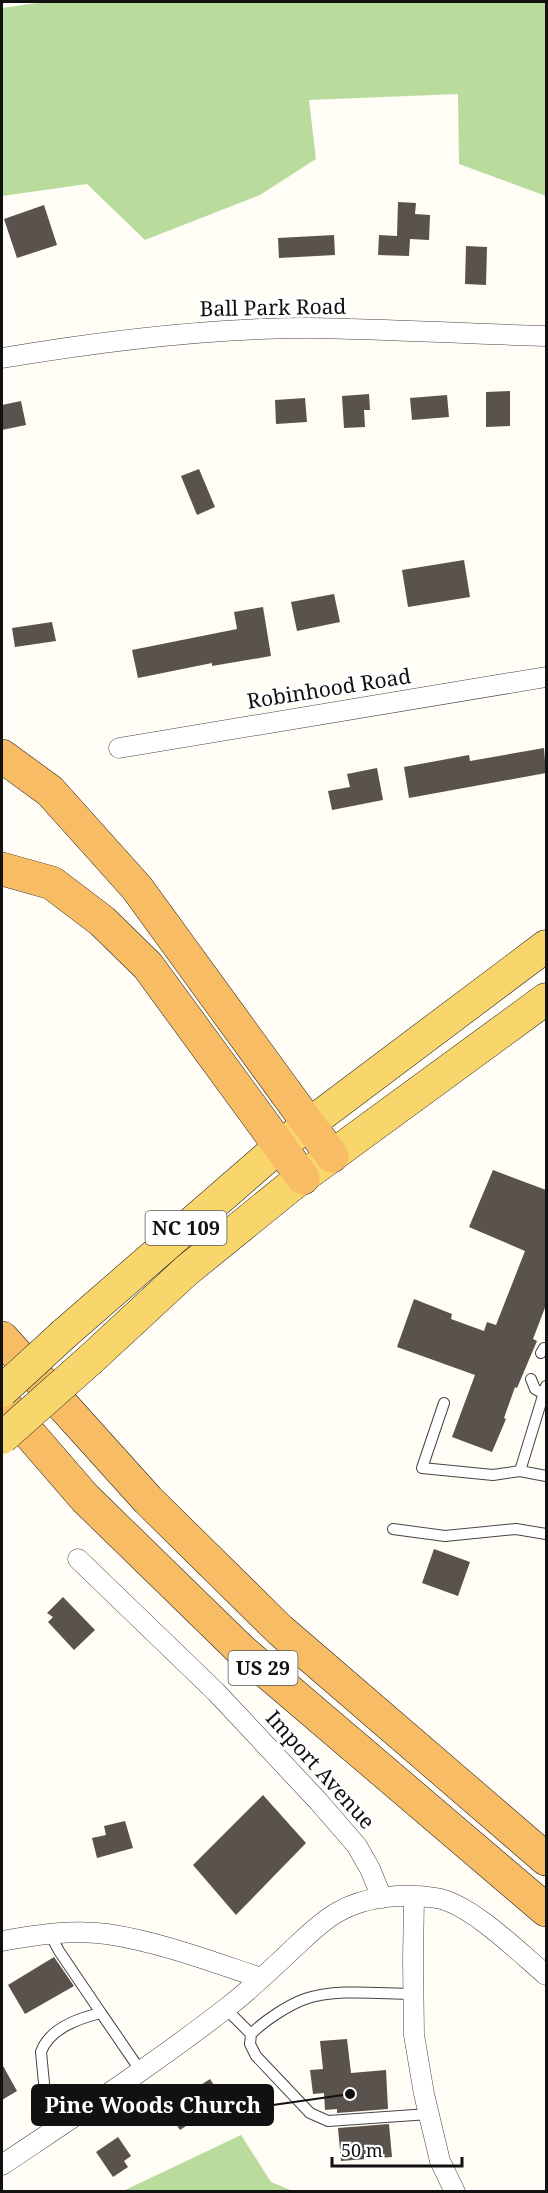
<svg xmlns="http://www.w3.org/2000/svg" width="548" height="2193" font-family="'Noto Serif',serif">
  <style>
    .forest { fill: #b9dc9c }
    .building { fill: #5a524d }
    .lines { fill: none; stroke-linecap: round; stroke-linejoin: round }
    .service-casing { stroke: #444; stroke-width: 12 }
    .minor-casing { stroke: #444; stroke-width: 21 }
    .primary-casing { stroke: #222; stroke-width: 33 }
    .trunk-casing { stroke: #222; stroke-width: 34 }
    .service { stroke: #fff; stroke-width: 10 }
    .minor { stroke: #fff; stroke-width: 20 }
    .primary { stroke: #f9d66b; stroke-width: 32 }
    .trunk { stroke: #f7bc64; stroke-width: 33 }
    .primary-bridge-casing { stroke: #222; stroke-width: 33; stroke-linecap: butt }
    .primary-bridge { stroke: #f9d66b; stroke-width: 32 }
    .labels { text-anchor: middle; stroke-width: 6; stroke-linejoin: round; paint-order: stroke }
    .shield { fill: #fff; stroke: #585858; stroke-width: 1.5 }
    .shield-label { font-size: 20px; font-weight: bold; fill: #111 }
    .street-label { font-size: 21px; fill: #111; stroke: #fff }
    .leader { fill: none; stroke: #111; stroke-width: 2 }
    .callout-dot { fill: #111; stroke: #fff; stroke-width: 2 }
    .callout { fill: #111; stroke: #111; stroke-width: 2 }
    .callout-label { font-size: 22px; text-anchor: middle; font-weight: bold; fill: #fff }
  </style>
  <rect width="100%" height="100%" fill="#fffdf5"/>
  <!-- forest -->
  <path class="forest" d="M44,2H546V196L459,164L458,94L309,100L316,159L260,195L145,240L87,184L2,196V8Z
    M241,2135L271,2182L293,2191H123Z"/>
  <!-- building -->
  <path class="building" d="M398,202L416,203L415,214L430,215L429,240L410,239L409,256L378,255L379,235L397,236Z
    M44,205L57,245L17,258L4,219Z
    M334,235L335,255L279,258L278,238Z
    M466,246L487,247L486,285L465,284Z
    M510,391V426L486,427V392Z
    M369,394L370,410H364L365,427L344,428L342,396Z
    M447,395L449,417L412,420L410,398Z
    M305,398L307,422L276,424L275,400Z
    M21,401L26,425L2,430V405Z
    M199,469L215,507L197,515L181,476Z
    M464,560L470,597L408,607L402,570Z
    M334,594L340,622L297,631L291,602Z
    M263,607L271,656L212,666V663L138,678L132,650L237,629L234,612Z
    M52,622L56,641L15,647L12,628Z
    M544,748L546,773L409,798L404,767L469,755L470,761Z
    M377,768L383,800L332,810L328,791L350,787L347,774Z
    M493,1170L546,1190V1305L533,1339L537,1341L517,1388L515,1387L504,1418L506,1419L492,1452L452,1437L475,1375L397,1347L414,1299L452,1314L451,1319L484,1331L487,1322L496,1325L525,1251L469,1227Z
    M434,1549L470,1562L458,1596L422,1583Z
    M63,1597L95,1630L74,1650L48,1622L53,1617L47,1613Z
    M263,1795L306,1843L236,1915L193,1865Z
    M125,1821L133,1848L97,1858L92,1838L106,1835L104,1826Z
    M54,1957L74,1986L25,2014L8,1985Z
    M347,2039L351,2073L386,2070L388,2109L337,2113V2109L325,2110L324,2093L313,2094L310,2070L323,2069L320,2041Z
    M2,2064L17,2091L2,2100Z
    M210,2079L224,2101L180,2130L165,2108Z
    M389,2124L392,2157L341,2161L338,2128Z
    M118,2137L131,2156L124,2161L128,2167L113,2177L96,2152Z"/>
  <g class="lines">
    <defs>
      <path id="service" d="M541,1353L544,1348H546
        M531,1379L535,1389L544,1394
        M546,1386L520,1471L546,1476
        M444,1403L422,1468L493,1475L520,1471
        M393,1529L445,1536L516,1529L546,1534
        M50,1934L59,1951L101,2013
        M413,1994C381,1994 336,1988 305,1999C288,2005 264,2021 251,2034L250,2044L256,2056L310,2113L328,2121L429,2114
        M226,2009L251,2034
        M55,2130L46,2104L41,2052C49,2029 79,2018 101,2013L140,2070"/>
      <path id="minor" d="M2,358C103,341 206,328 310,328C389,329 468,334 546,336
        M119,748L546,677
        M78,1559L216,1692L319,1802L357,1846L370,1869L382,1898
        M414,1897L413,1961L414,2035L424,2094L440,2161L455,2192
        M2,1941C36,1935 72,1929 107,1934C160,1942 210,1961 261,1978
        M2,2165C78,2114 156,2063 229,2006C252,1988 274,1967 296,1946C309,1934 323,1920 338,1912C365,1896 405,1893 436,1898C470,1903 520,1953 546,1975"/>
      <path id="primary" d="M64,1334L280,1146L546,946
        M91,1359L186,1271L292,1185L546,999"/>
      <path id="trunk" d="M2,756L50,791L137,888L332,1156
        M2,869L52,883L102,921L148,966L303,1178
        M2,1338L148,1500L280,1630L546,1859
        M2,1402L85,1498L241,1650L546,1910"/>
    </defs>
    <!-- service casing -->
    <use href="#service" class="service-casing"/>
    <!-- minor casing -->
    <use href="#minor" class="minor-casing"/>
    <!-- primary casing -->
    <use href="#primary" class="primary-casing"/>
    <!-- trunk casing -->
    <use href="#trunk" class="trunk-casing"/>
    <!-- service -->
    <use href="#service" class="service"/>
    <!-- minor -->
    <use href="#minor" class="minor"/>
    <!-- primary -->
    <use href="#primary" class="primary"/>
    <!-- trunk -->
    <use href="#trunk" class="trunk"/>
    <defs>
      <path id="primary-bridge" d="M2,1391L64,1334
        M2,1438L91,1359"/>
    </defs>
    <!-- primary-bridge casing -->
    <use href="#primary-bridge" class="primary-bridge-casing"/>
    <!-- primary-bridge -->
    <use href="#primary-bridge" class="primary-bridge"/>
  </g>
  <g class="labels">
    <!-- shield labels -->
    <g class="shield">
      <rect x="145.5" y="1211" width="81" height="34" rx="4.5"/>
      <rect x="228.5" y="1651" width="69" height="34" rx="4.5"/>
    </g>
    <g class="shield-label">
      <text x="186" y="1235">NC 109</text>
      <text x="263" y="1675">US 29</text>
    </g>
    <!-- street labels -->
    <g class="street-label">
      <text transform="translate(273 308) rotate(-1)" y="7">Ball Park Road</text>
      <text transform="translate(329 689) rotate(-9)" y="7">Robinhood Road</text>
      <text transform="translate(320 1770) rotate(48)" y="7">Import Avenue</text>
    </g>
  </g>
  <!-- callouts -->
  <path class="leader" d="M350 2094L273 2105"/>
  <circle class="callout-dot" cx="350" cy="2094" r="6"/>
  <rect class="callout" x="32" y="2085" width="241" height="40" rx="6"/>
  <g class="callout-label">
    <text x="153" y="2113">Pine Woods Church</text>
  </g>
  <!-- border -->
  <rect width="548" height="2193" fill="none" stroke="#111111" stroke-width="6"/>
  <!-- scale -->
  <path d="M332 2157v9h130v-9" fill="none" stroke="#111111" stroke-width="3"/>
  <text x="341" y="2157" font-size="18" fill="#111111" stroke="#ffffff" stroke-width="4.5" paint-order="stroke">50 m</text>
</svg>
